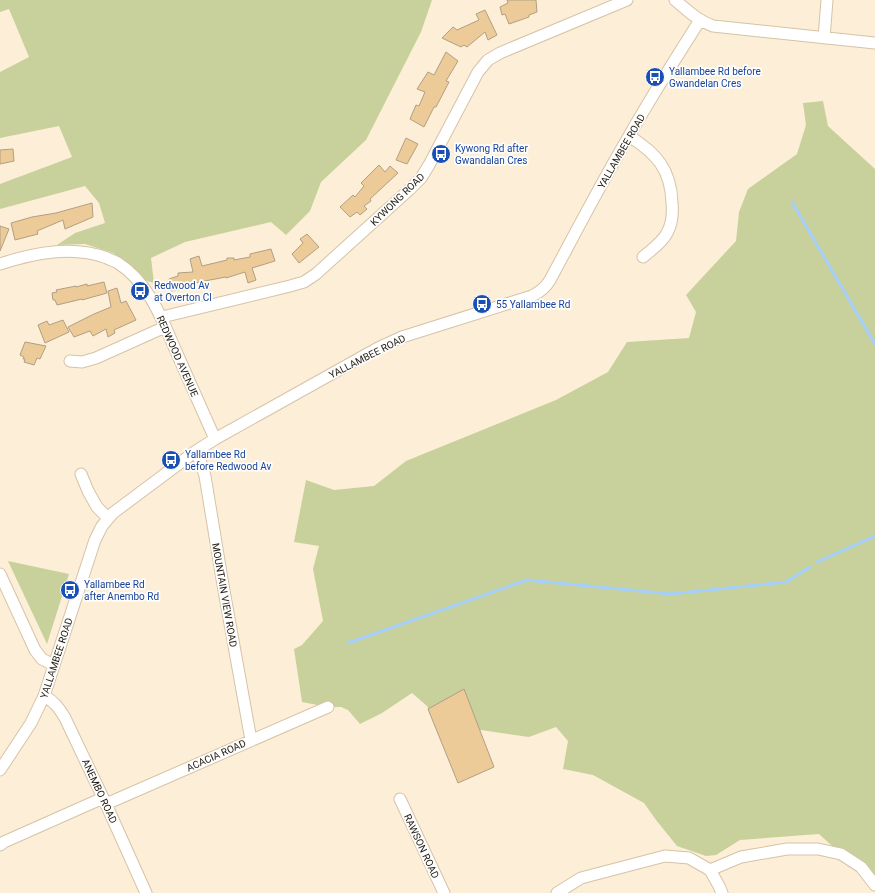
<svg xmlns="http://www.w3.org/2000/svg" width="875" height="893" font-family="Roboto,sans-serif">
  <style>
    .green { fill: #c8d19b }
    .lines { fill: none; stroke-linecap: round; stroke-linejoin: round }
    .stream { stroke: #a5cffb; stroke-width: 3 }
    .building { fill: #edcb98; stroke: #b19f84 }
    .minor-casing { stroke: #d5c3a7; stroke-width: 13 }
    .minor { stroke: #fff; stroke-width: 11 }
    .labels { text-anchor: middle; stroke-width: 3.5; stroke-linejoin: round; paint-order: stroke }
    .transit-label { font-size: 10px; fill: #164399; stroke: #fdfdfd; text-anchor: start }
    .street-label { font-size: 10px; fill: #201a0f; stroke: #fdfdfd }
  </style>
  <rect width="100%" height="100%" fill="#fdeed7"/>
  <!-- green -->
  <path class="green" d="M0,0H432L421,32L366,140L321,182L310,211L286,235L271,222L185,242L151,258L154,283L147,281L113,253L85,244L57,245L75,233L105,223L99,203L85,186L0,209V184L72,157L59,126L0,138V72L29,57L9,9L0,12Z
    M823,101L828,126L875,169V885L841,854L819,834L740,840L716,855L706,856L677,846L656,820L644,803L593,775L563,769L568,741L556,727L529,737L481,730L442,739L427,706L412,693L382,713L360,724L348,710L341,707H328L302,702L294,649L302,645L323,621L313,569L319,546L294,542L306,480L334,490L374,486L406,461L556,400L608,372L627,342L689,338L696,312L686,295L736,241L739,212L748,189L797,154L806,125L803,103Z
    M8,561L69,574L47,644Z"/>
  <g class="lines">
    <!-- stream -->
    <path class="stream" d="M792,202L875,344
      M817,562L875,536
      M348,643L527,580L671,594L786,582L810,567"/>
  </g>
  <!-- building -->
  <path class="building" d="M507,0H536L537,12L529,15V17L509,24L505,14L502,15L500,7L508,3Z
    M485,10L497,35L488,40L485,32L467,47L464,45L461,47L442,38L453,27L457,30L479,20L476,14Z
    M446,52L458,61L446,81L449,82L436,107H434L424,127L410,119L416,105L419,106L425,92L417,89L428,72L434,75Z
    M406,138L418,144L407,164L396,160Z
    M13,149L14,161L0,164V150Z
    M379,165L385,172L390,166L398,173L370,199L371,201L364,206L367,209L360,215L357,212L350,217L340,207L353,195L355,197L364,186L361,183Z
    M92,203L93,217L65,229L63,220L37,231L38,234L15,240L11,223L32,217L56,213Z
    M0,226L9,229L0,251Z
    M307,234L319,247L299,263L292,254L303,243L300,239Z
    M271,249L275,261L252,268L256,280L248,283L245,272L226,278V277L194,283L195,287L171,291L169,279L178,276V273L193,272L190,259L199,256L202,266L227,260V258H234V260L250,257V254Z
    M104,282L107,293L82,300V299L57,305L55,300H53L52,293L57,292L56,290L76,286V287L87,284V286Z
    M117,288L121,303L126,301L136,320L114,330L115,333L108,337L106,329L93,336L90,331L74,337L68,327L94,314L111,307L108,291Z
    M63,320L69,332L45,343L38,325L47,321L49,325Z
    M25,342L46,346L40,359L37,358L34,365L24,362L25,359H23L24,357L20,355Z
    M464,689L494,767L458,783L428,709Z"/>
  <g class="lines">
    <defs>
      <path id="minor" d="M675,0C687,10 698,21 713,26L875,43
        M824,38L827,0
        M629,136C656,153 671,169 672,203C673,213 672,224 667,233C662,243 651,250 643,257
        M0,264C34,253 72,245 107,258C110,260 115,261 118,263C151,284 164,325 179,358C191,385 203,412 215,439
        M162,317L290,286L304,282L316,274L410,189L421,178L429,165L478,72L488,60L500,53L627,0
        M70,361L82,362L96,358L165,327
        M196,451L202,466L205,476L223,585L251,740
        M81,474L88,491L97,507L108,518
        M0,574L35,650L42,659L54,665
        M44,696C54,701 59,708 65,718L106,804L146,893
        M0,770L31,723L44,696L95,540L102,526L113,513L196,451L215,439L378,348L402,337L532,296C540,292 546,287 550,280C576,232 601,183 629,136C651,97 676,58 700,20
        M400,799L444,893
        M106,804L328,707
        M0,845L4,842L103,798
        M710,870L719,886L722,893
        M557,893L581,878L665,856L689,858L710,870L741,857L787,849H818L841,854L861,867L875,885"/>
    </defs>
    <!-- minor casing -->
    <use href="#minor" class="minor-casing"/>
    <!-- minor -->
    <use href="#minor" class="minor"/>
  </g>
  <!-- icons -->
  <defs>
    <symbol id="bus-disc" viewBox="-11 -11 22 22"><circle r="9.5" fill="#1a4fb4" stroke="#fdfdfd"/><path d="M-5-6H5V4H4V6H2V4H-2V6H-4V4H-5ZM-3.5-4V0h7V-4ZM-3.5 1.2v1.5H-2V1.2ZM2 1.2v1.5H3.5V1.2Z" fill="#fff"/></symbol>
  </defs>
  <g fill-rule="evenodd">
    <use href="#bus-disc" x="644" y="66" width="22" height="22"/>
    <use href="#bus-disc" x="430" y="143" width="22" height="22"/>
    <use href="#bus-disc" x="129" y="280" width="22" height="22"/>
    <use href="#bus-disc" x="471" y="293" width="22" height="22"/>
    <use href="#bus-disc" x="160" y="449" width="22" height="22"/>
    <use href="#bus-disc" x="59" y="579" width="22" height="22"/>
  </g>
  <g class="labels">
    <!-- transit labels -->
    <g class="transit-label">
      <text x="669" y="75">Yallambee Rd before<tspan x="669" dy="12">Gwandelan Cres</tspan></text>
      <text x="455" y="152">Kywong Rd after<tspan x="455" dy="12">Gwandalan Cres</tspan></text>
      <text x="154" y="289">Redwood Av<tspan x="154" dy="12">at Overton Cl</tspan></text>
      <text x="496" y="308">55 Yallambee Rd</text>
      <text x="185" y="458">Yallambee Rd<tspan x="185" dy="12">before Redwood Av</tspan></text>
      <text x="84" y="588">Yallambee Rd<tspan x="84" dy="12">after Anembo Rd</tspan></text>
    </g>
    <!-- street labels -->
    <g class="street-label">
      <text transform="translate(621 151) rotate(-60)" y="4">YALLAMBEE ROAD</text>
      <text transform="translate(397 199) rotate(-44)" y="4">KYWONG ROAD</text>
      <text transform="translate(178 356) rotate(66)" y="4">REDWOOD AVENUE</text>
      <text transform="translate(367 356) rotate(-27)" y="4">YALLAMBEE ROAD</text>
      <text transform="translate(225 595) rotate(80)" y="4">MOUNTAIN VIEW ROAD</text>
      <text transform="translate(56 658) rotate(-72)" y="4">YALLAMBEE ROAD</text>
      <text transform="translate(216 755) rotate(-24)" y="4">ACACIA ROAD</text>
      <text transform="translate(100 791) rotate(65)" y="4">ANEMBO ROAD</text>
      <text transform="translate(422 846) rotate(65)" y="4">RAWSON ROAD</text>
    </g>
  </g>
</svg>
